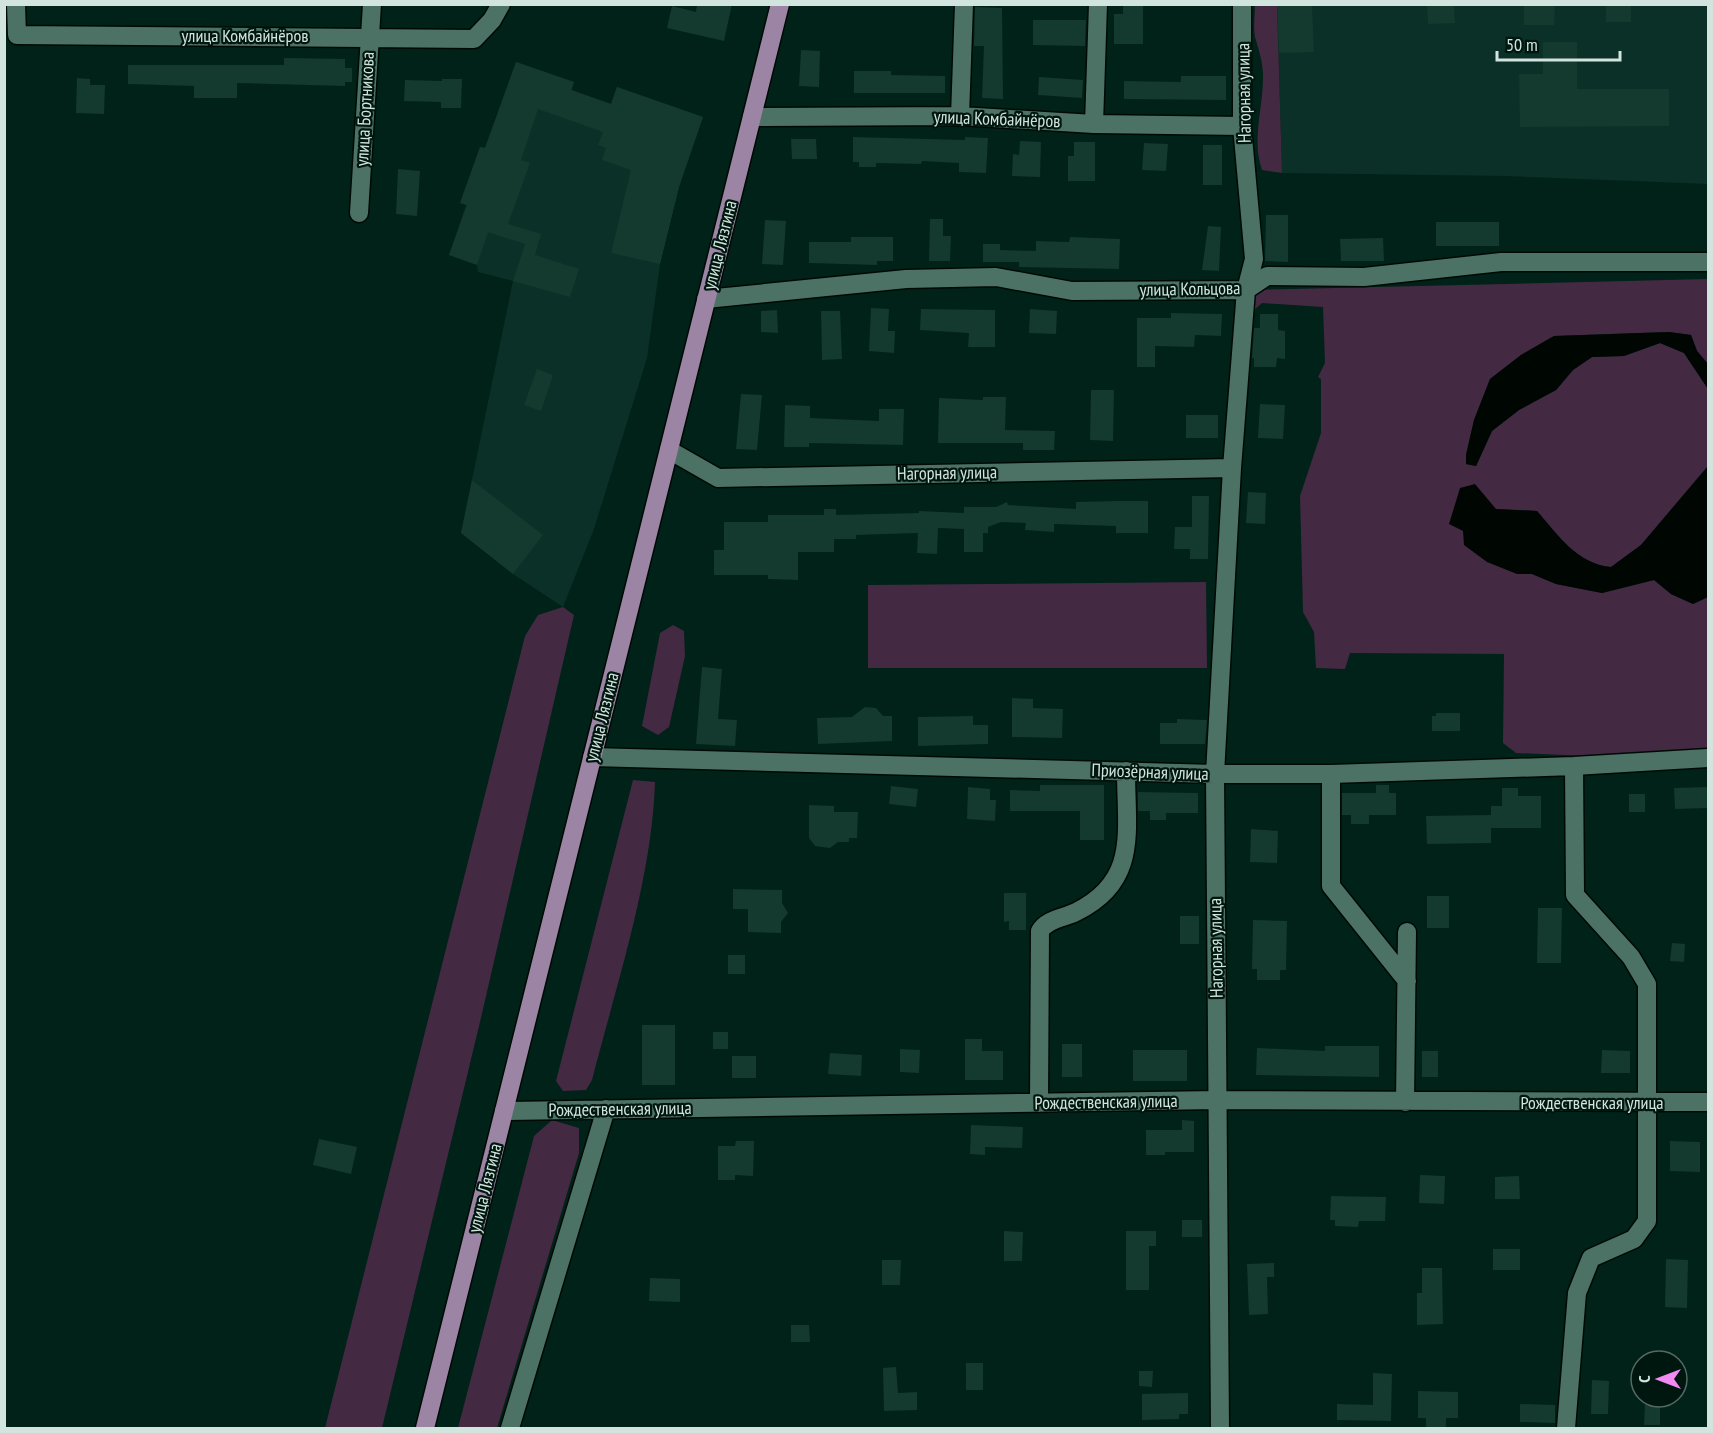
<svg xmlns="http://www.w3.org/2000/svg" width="1713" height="1433" font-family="'PT Sans Narrow',sans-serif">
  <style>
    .built { fill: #0b3027 }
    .green { fill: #442943 }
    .water { fill: #000703 }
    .building { fill: #14392e }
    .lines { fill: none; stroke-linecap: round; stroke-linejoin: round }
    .minor-casing { stroke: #000a05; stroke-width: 21 }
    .major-casing { stroke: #000a05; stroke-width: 21 }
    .minor { stroke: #4c7165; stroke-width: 18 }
    .major { stroke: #9c84a5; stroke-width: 18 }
    .labels { text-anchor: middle; stroke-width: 4.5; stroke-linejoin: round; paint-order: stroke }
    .street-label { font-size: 18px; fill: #d1e4dd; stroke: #001710 }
  </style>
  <rect width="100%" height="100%" fill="#002218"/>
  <!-- built -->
  <path class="built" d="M1277,5H1708V184L1505,176L1282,173Z
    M516,62L574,82L572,90L611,104L617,87L703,117L679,187L660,264L647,358L594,529L563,607L513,574L461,533L513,281L478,272L477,265L449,255L466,205L460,203L480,147L485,148Z"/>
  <!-- green -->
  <path class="green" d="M1255,5H1277L1282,173L1262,170C1251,140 1264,105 1263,73C1262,60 1259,50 1255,37C1253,27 1255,15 1255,5Z
    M1708,279V364L1697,351L1691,335L1669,332L1554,336L1521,355L1490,379L1474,420L1466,455V464L1476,466L1492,431L1519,410L1556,390L1573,370L1592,357L1624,356L1660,343L1684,353L1708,389V466L1641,545L1611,567C1577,564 1558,535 1537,511L1496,509L1463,531L1517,574H1532L1556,584L1602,593L1654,580L1671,594L1693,604L1708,597V750L1633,758L1516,753L1503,743L1504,654L1350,653L1345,669L1316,668L1314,632L1303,612L1300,496L1321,433V379L1318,377L1325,363L1323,307L1262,303L1253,311L1251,290Z
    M1206,582L1207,668H868V585Z
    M563,607L574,615L480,1022L382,1428H325L525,636L538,615Z
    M673,625L684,631L685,656L669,727L658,735L642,726L660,633Z
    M633,780L655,782C652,879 616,986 592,1080L586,1090L563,1091L556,1081Z
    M552,1120L579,1128V1153L497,1428H458L534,1136Z"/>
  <!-- water -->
  <path class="water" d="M1669,332L1691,335L1697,351L1708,364V389L1684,353L1660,343L1624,356L1592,357L1573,370L1556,390L1519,410L1492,431L1476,466L1466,464V455L1474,420L1490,379L1521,355L1554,336Z
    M1708,466V597L1693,604L1671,594L1654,580L1602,593L1556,584L1532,574H1517L1487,562L1464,545L1463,531L1449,524L1460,488L1475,484L1496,509L1537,511C1558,535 1577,564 1611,567L1641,545Z"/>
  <!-- building -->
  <path class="building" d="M697,4H732L724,41L667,28L672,6L696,12Z
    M1123,4H1143V44H1114V14H1123Z
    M1277,4H1312L1314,52L1279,53Z
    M1427,4H1454L1455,23L1428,24Z
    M1524,4H1555L1554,25H1524Z
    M1606,4H1631V22H1606Z
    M975,7L1002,8L1003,99L982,98L984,46H974Z
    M1033,20H1086L1085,46L1033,45Z
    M1543,42H1577V89H1669V126L1520,127L1519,74H1543Z
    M801,50L820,51L819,87L799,86Z
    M284,58L345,59V68H352V82H345V86L237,83V98H194V86L128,84V65H284Z
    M516,62L574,82L571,90L611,104L617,87L703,117L679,187L660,264L611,253L631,170L602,160L606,148L598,145L603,132L538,109L521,160L530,163L508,224L541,234L535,255L579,269L570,297L513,281L525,244L488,232L477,265L449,255L467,205L460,203L480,147L485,148Z
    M854,71H891V75L945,76V93H854Z
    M1181,76H1226V100L1124,99V81L1181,82Z
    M1039,77L1083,80L1082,98L1038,95Z
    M77,78L90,79V85H105L104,114L76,113Z
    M442,79H462L461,108H441V102L404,101L405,80L442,81Z
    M853,137L965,140V137L988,138L986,173L959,172V163L922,161L921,164L876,163V167H859V162H853Z
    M791,139H816L817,159H792Z
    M1020,141L1041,142L1040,177L1012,176L1013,154L1019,155Z
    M1074,142H1095V181H1068V156H1074Z
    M1144,143L1168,144L1166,171L1142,170Z
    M1203,145H1222V185H1203Z
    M398,169L420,171L417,216L396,214Z
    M1266,215H1288V262L1265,261Z
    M930,219H943V236H951L950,261H929Z
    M765,220L786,221L783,265L762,264Z
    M1436,222H1499V246H1436Z
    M1208,226L1221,227L1219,271L1202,270Z
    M851,237H893V261H877V265L809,263V242H851Z
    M1070,237L1120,239L1119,269L1019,267V262H983V244H1000V250L1036,251V241L1069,242Z
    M1383,238L1384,261H1341L1340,239Z
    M871,308L889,309L888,331H895L894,353L869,351Z
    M921,309L995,310V347H968L969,333L920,330Z
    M1030,309L1057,311L1056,334L1029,333Z
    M777,310L778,333L761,332V311Z
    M821,311H840L842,359L822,360Z
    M1171,313L1222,314L1221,336L1195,335L1194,347L1155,346V367H1137V318H1171Z
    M1260,314H1278V330L1285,331V359L1277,358L1276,367H1254V358H1252L1254,328H1260Z
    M537,369L553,375L541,411L524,405Z
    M1091,390H1114L1113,441L1090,440Z
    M741,394L762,395L757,450L736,449Z
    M983,397H1006L1005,430L1055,431L1054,450H1023V443H938L939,398L983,400Z
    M1260,404L1285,405L1283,439L1258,438Z
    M785,405L810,406V418L879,421V409H904L903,445L809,443V447H784Z
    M1186,415H1218V438H1186Z
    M472,480L543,535L513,574L461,533Z
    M1248,492L1266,493L1265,524L1246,523Z
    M1192,496H1209L1208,559H1190V549H1174L1175,527H1192Z
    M1116,501H1148V533H1116V526L1054,524V532L1025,530L1026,523L1001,522L988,527V533H983V552H964V529L938,528L937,554L917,553L918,533L856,535V539H834V552H798V580L768,579V575H714V550H724V522H768V515H824V509H836V515L919,513V511L964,513V507H996L1007,502L1008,505L1076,509V502Z
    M702,667L722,669L718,719L737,720L735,746L696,744Z
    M1012,698L1033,699V708L1063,709L1062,738L1012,737Z
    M865,707L876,708L883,716H892V741L818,744L817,718L852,717Z
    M1436,713H1460V731H1432V716H1436Z
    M973,716V725H988V744L918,746V717Z
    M1177,719L1207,720L1205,744H1160V723H1177Z
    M1040,785H1104V840H1080V811H1010V790L1040,791Z
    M1376,785H1389V793H1396V815H1369V824H1351V815H1342V793H1376Z
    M891,786L918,789L916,807L889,804Z
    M968,787L990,789V800H996L995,821L967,819Z
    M1708,787V808L1675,809L1674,788Z
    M1502,788H1518V796H1541V828H1491V843L1427,844L1426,816L1491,815V806H1502Z
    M1138,792L1198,793V813H1166V820H1150V811H1138Z
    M1629,794H1645V812H1629Z
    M809,805L834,806V812H858L857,838H849V842H838L830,848L815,846L809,838Z
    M1251,829L1278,831L1277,863L1250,862Z
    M733,889L782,890V903L788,913L781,922V933L748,932V909H733Z
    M1004,893H1026V930H1009V921L1004,922Z
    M1427,896H1449V928H1427Z
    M1538,908H1562L1561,963H1537Z
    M1180,916H1199V944H1180Z
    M1253,920L1287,921L1286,970H1280V980H1257V969H1252Z
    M1672,943L1685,944L1684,962L1670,961Z
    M728,955H745V974H728Z
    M642,1025H675V1085H642Z
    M713,1032H728V1049H713Z
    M965,1039H982V1051H1003V1080H965Z
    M1062,1044H1082V1077H1062Z
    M1325,1046H1379V1077L1256,1075L1257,1048L1325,1051Z
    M900,1049L920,1050L919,1073L900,1072Z
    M1133,1050H1187V1081H1133Z
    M1602,1050L1630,1051V1073H1601Z
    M1422,1051H1438V1077H1422Z
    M830,1053L862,1055L861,1076L828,1074Z
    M732,1056H756V1078H732Z
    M1182,1120L1194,1121V1152H1165V1155H1146V1130H1182Z
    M971,1125L1023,1127L1022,1148L985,1147V1155L970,1154Z
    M319,1139L357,1147L351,1174L313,1165Z
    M736,1141H754L753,1176L735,1175V1180H718V1146H735Z
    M1670,1141L1700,1142V1172L1670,1171Z
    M1420,1175L1445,1176L1444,1204L1419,1203Z
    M1519,1176L1520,1199H1495V1177Z
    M1331,1196L1386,1197L1385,1221H1359L1358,1227L1335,1226V1220H1330Z
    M1182,1220H1202V1237H1182Z
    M1004,1231L1023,1232L1022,1261H1004Z
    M1126,1231H1156V1246H1149V1290H1126Z
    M1493,1249H1520V1270H1493Z
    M1666,1259L1688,1260L1687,1308L1665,1307Z
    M882,1260H901L900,1285H882Z
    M1274,1263V1277H1267L1268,1314L1249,1315L1247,1264Z
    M1422,1268H1442L1443,1324L1417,1325V1293H1422Z
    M650,1278L680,1279V1302L649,1301Z
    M791,1325H809L810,1342H791Z
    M966,1363H983V1390H966Z
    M896,1367L898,1393L917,1392V1410L884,1411L883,1368Z
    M1139,1371H1153L1152,1387L1139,1386Z
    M1373,1373L1392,1374L1391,1421L1337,1420V1404L1373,1405Z
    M1592,1380L1609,1381L1608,1414H1591Z
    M1418,1391L1458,1392V1418H1446V1427H1426V1418H1418Z
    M1188,1393V1414H1179V1419L1142,1420V1394Z
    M1645,1402H1660V1425H1644Z
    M1520,1404L1555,1405V1423L1520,1422Z"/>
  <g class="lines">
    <defs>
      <path id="minor" d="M16,4L17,35L474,39L492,20L501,4
        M960,116L964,4
        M752,117L960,116L1094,124L1242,126
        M1094,124L1098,4
        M359,213L372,4
        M706,299L906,279L996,277L1072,291L1246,290L1267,276L1364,277L1501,262H1708
        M669,450L718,478L1232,468
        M592,757L1215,774H1331L1574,766L1708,758
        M1331,774V886L1407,981
        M1405,1102L1407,932
        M1039,1103L1040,931C1047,919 1064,918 1076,912C1139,881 1126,832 1126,771
        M504,1111L1218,1100L1708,1102
        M510,1428L606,1109
        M1220,1428L1215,774L1232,468L1246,290L1254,259L1242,126V4
        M1566,1428L1577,1293L1591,1258L1634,1239L1647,1221V984L1631,957L1575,895L1574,766"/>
      <path id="major" d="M425,1428L780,4"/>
    </defs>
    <!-- minor casing -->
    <use href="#minor" class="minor-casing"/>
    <!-- major casing -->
    <use href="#major" class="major-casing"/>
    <!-- minor -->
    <use href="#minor" class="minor"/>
    <!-- major -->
    <use href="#major" class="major"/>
  </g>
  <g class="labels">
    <!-- street labels -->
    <g class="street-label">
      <text x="245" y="42">улица Комбайнёров</text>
      <text transform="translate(1244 93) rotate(-91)" y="6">Нагорная улица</text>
      <text transform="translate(365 109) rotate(-87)" y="6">улица Бортникова</text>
      <text transform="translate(997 119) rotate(2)" y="6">улица Комбайнёров</text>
      <text transform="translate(720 245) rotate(-76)" y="6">улица Лязгина</text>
      <text transform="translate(1190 289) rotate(-1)" y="6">улица Кольцова</text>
      <text transform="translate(947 473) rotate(-1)" y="6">Нагорная улица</text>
      <text transform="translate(602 717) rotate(-76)" y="6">улица Лязгина</text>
      <text transform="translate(1150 772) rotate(2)" y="6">Приозёрная улица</text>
      <text transform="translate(1216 948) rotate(-91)" y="6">Нагорная улица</text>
      <text transform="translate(1106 1102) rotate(-1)" y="6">Рождественская улица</text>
      <text x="1592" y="1109">Рождественская улица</text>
      <text transform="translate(620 1109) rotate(-1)" y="6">Рождественская улица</text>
      <text transform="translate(485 1188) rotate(-76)" y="6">улица Лязгина</text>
    </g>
  </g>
  <!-- border -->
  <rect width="1713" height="1433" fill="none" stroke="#d1e4dd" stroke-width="12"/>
  <!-- north arrow -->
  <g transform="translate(1659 1379) rotate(270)"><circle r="28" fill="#001710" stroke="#546962" stroke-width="1.5"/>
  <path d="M0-4.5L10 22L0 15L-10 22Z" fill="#f38af2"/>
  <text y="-9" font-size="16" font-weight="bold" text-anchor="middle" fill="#d1e4dd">С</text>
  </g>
  <!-- scale -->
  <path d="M1497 51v9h123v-9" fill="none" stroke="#d1e4dd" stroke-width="3"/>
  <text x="1506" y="51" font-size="18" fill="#d1e4dd" stroke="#001710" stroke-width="4.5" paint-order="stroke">50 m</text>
</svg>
